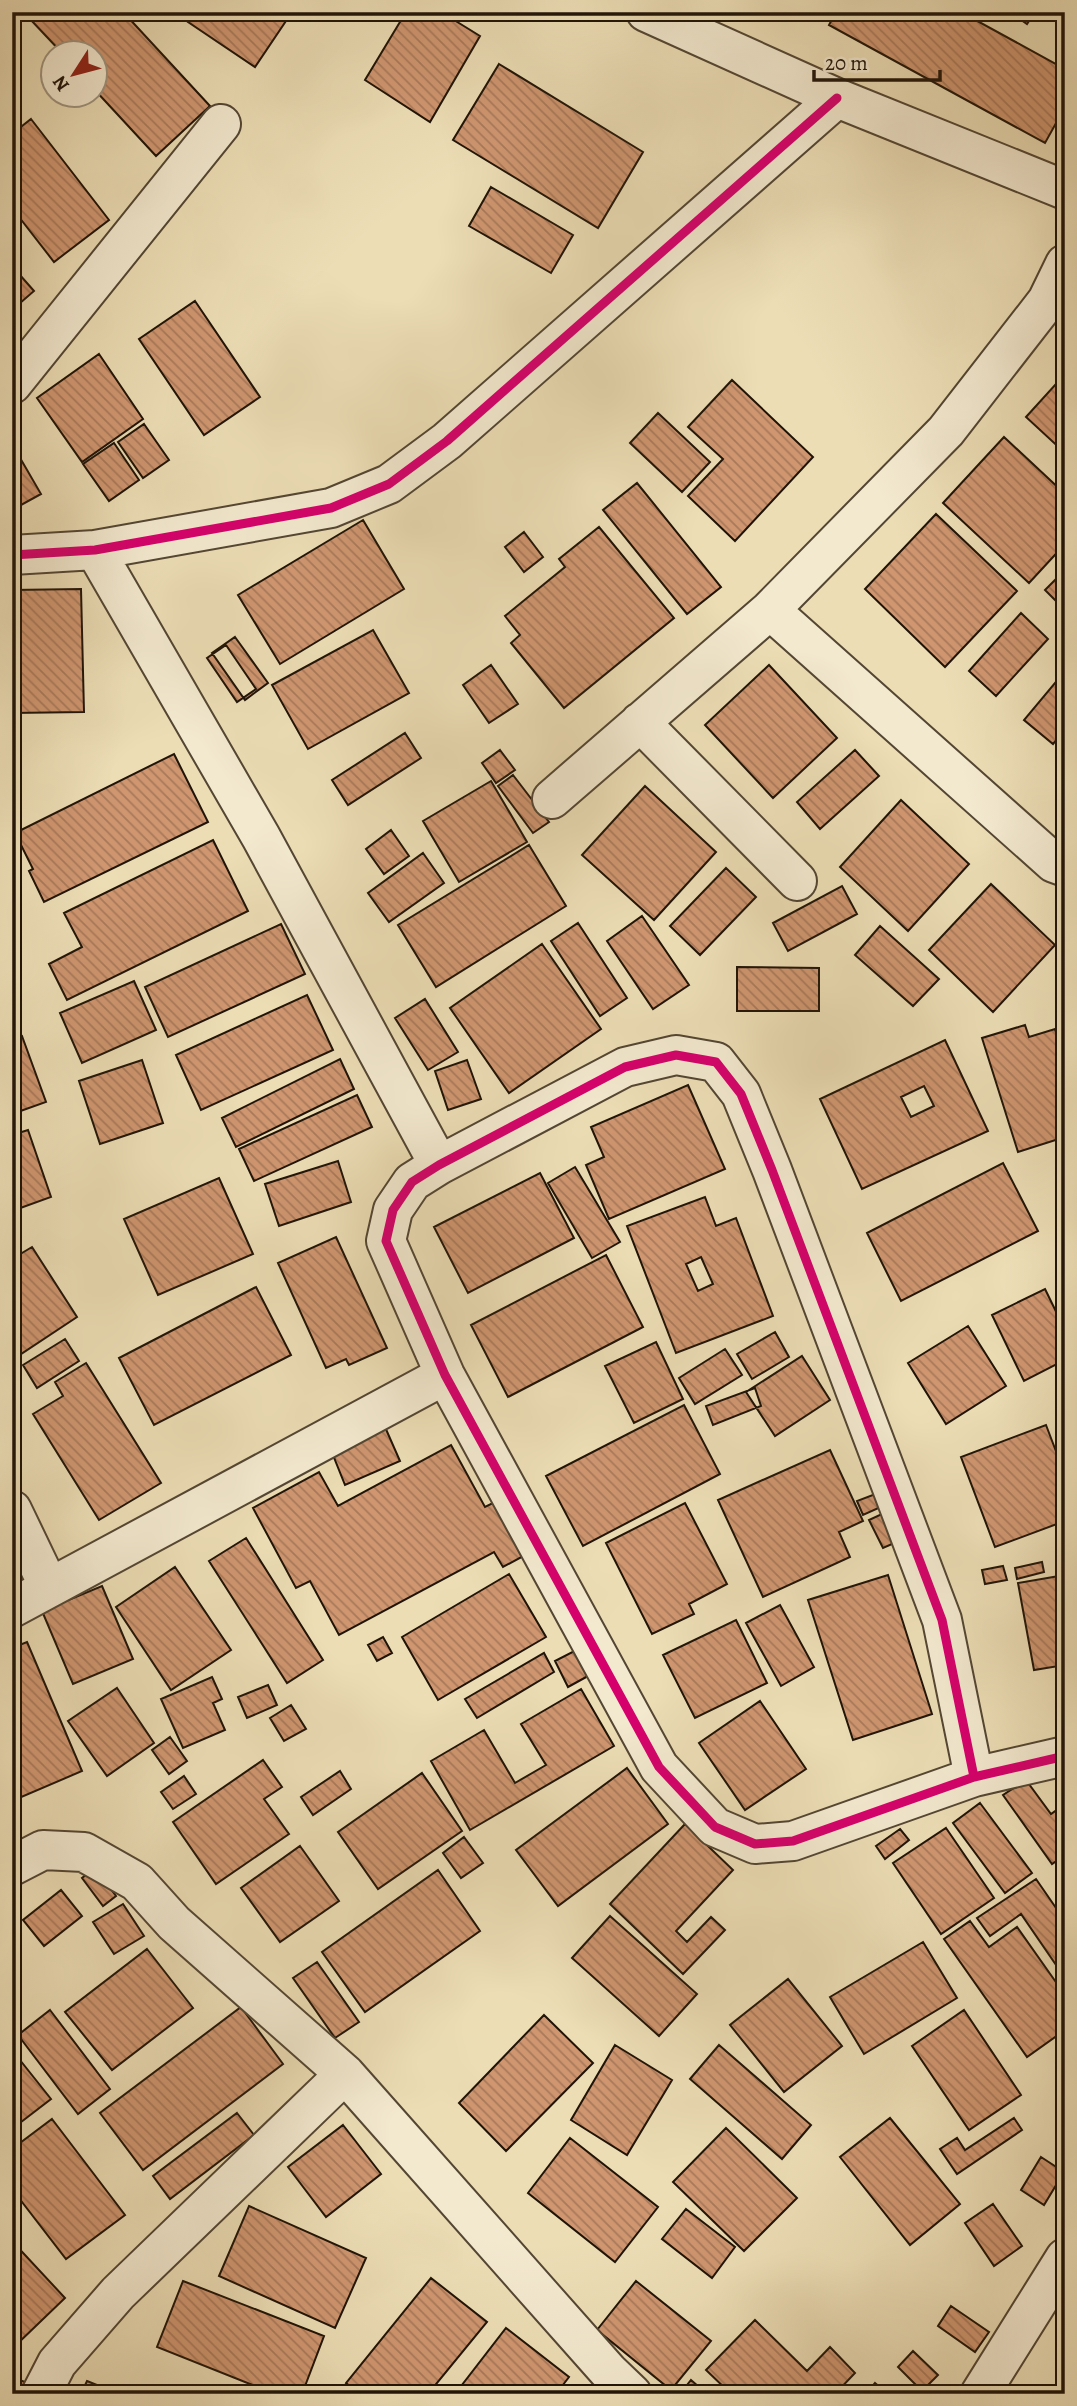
<svg xmlns="http://www.w3.org/2000/svg" width="1077" height="2406" font-family="Alegreya,serif">
  <style>
    .building { fill: url(#building-back-hatch); stroke: #201408; stroke-width: 2; fill-rule: evenodd }
    .lines { fill: none; stroke-linecap: round; stroke-linejoin: round }
    .minor-casing { stroke: #534633; stroke-width: 42 }
    .minor { stroke: #f3e9cf; stroke-width: 38 }
    .cycleway-casing { stroke: #f3e9cf; stroke-width: 13 }
    .cycleway { stroke: #d6006c; stroke-width: 9 }
  </style>
  <defs>
    <pattern id="building-back-hatch" width="6" height="6" patternUnits="userSpaceOnUse" patternTransform="scale(1.75)"><rect width="6" height="6" fill="#cf9670"/><path d="M-1 5l2 2M0 0l6 6M5-1l2 2" fill="none" stroke="#a8795a"/></pattern>
  </defs>
  <rect width="100%" height="100%" fill="#ecddb5"/>
  <filter id="stains"><feTurbulence type="fractalNoise" baseFrequency=".00286" numOctaves="4"/><feColorMatrix values="0 0 0 0 .2 0 0 0 0 .09 0 0 0 0 .02 0 0 0 .5 -.17"/></filter>
  <radialGradient id="worn" r=".72"><stop offset=".6" stop-color="#630" stop-opacity="0"/><stop offset="1" stop-color="#630" stop-opacity=".3"/></radialGradient>
  <!-- building -->
  <path class="building" d="M38,12H126L125,14L210,106L156,156L94,89V52H61L30,19Z
    M195,12H292L255,67L188,22Z
    M406,12H441L480,36L430,122L365,80Z
    M836,12H961L1065,69V107L1045,143L829,25Z
    M1010,12H1035L1027,24Z
    M1057,12H1065V20L1055,14Z
    M499,64L643,152L598,228L453,140Z
    M31,119L109,220L54,262L12,208V134Z
    M491,187L573,235L551,273L469,226Z
    M12,266L34,291L12,310Z
    M195,301L260,397L204,435L139,339Z
    M99,354L143,419L82,462L37,398Z
    M1065,374V453L1026,417Z
    M732,380L813,457L735,541L688,496L723,459L688,427Z
    M658,413L710,462L682,492L630,443Z
    M144,424L169,460L143,478L118,442Z
    M1004,437L1065,494V544L1029,583L943,503Z
    M114,443L139,480L109,501L83,464Z
    M12,444L41,494L12,510Z
    M637,483L721,587L687,614L603,510Z
    M936,514L1017,591L945,667L865,589Z
    M363,520L404,589L280,664L238,595Z
    M599,527L674,618L564,708L511,643L520,635L505,616L565,567L559,559Z
    M524,532L543,557L524,572L505,547Z
    M1065,570V610L1045,590Z
    M81,589L84,712L12,713V590Z
    M1021,613L1048,639L996,696L969,671Z
    M373,630L409,693L308,749L272,685Z
    M235,637L268,683L245,700L212,653Z
    M226,645L256,689L237,702L207,658Z
    M491,665L518,704L489,723L463,685Z
    M769,665L837,738L773,798L705,725Z
    M1065,671V730L1053,744L1024,720Z
    M405,733L421,758L348,805L332,780Z
    M500,750L515,770L496,783L482,763Z
    M855,750L879,776L820,829L797,802Z
    M174,754L208,822L44,902L29,871L33,869L15,833Z
    M513,775L549,822L533,833L498,786Z
    M491,781L527,842L459,882L423,821Z
    M645,786L716,852L654,920L582,855Z
    M901,800L969,864L908,931L840,867Z
    M391,830L409,856L384,874L366,849Z
    M213,840L248,911L67,1000L49,964L82,947L64,913Z
    M529,845L566,906L436,987L398,925Z
    M423,853L444,883L389,922L368,893Z
    M726,868L756,897L700,955L670,926Z
    M991,884L1055,945L993,1012L929,950Z
    M842,886L857,914L788,951L773,923Z
    M642,916L689,985L653,1009L607,941Z
    M578,923L627,998L600,1016L551,941Z
    M281,924L305,974L168,1037L145,987Z
    M880,926L939,979L913,1006L855,955Z
    M542,944L601,1029L509,1093L450,1008Z
    M737,967L819,968V1011H737Z
    M134,981L156,1030L82,1063L60,1013Z
    M307,995L333,1050L201,1110L176,1055Z
    M425,999L458,1052L428,1070L395,1018Z
    M1025,1025L1029,1037L1055,1029L1060,1047L1065,1046V1137L1018,1152L982,1038Z
    M22,1036L46,1102L12,1114V1040Z
    M945,1040L988,1131L862,1189L820,1099ZM924,1086L934,1106L911,1117L901,1097Z
    M340,1059L354,1089L236,1147L222,1118Z
    M142,1060L163,1123L100,1144L79,1081Z
    M467,1060L481,1099L448,1110L435,1071Z
    M688,1085L725,1169L609,1219L586,1165L604,1157L591,1127Z
    M357,1095L372,1127L254,1181L239,1149Z
    M28,1130L51,1197L12,1211V1135Z
    M338,1161L351,1202L279,1226L265,1184Z
    M1003,1163L1038,1231L901,1301L867,1233Z
    M575,1167L620,1242L592,1258L548,1183Z
    M540,1173L574,1238L468,1293L434,1227Z
    M219,1178L253,1254L158,1295L124,1219Z
    M705,1197L716,1226L736,1218L773,1316L676,1353L627,1226ZM701,1257L713,1284L698,1291L686,1264Z
    M336,1237L387,1348L349,1365L346,1359L326,1368L278,1263Z
    M32,1247L77,1317L18,1356L12,1347V1259Z
    M606,1255L643,1327L508,1397L471,1325Z
    M256,1287L291,1355L154,1425L119,1358Z
    M1045,1289L1065,1330V1360L1024,1381L992,1315Z
    M968,1326L1006,1386L946,1424L908,1363Z
    M775,1332L789,1357L752,1379L737,1354Z
    M65,1339L79,1361L37,1388L23,1365Z
    M656,1342L683,1399L634,1423L605,1366Z
    M725,1349L742,1375L695,1404L679,1378Z
    M802,1356L830,1400L775,1436L746,1392Z
    M86,1363L161,1483L99,1520L33,1414L63,1396L55,1382Z
    M755,1388L761,1406L713,1425L706,1406Z
    M684,1405L720,1474L583,1546L546,1476Z
    M1065,1422V1443L1057,1425Z
    M1046,1425L1065,1475V1521L995,1547L961,1457Z
    M385,1427L400,1461L345,1485L331,1450Z
    M451,1445L485,1507L497,1501L527,1554L503,1567L494,1552L339,1635L310,1581L296,1588L253,1508L319,1472L338,1506Z
    M830,1450L863,1521L839,1532L850,1557L763,1597L718,1500Z
    M878,1493L883,1506L863,1515L857,1501Z
    M685,1503L727,1584L689,1604L694,1614L652,1634L606,1543Z
    M884,1513L899,1541L883,1548L869,1520Z
    M246,1538L323,1660L287,1683L209,1561Z
    M1042,1562L1044,1572L1017,1579L1015,1568Z
    M1003,1566L1007,1580L985,1584L982,1570Z
    M175,1567L231,1650L171,1690L116,1607Z
    M509,1574L546,1637L438,1700L402,1637Z
    M888,1575L932,1714L853,1740L808,1600Z
    M1065,1575V1665L1034,1670L1018,1583Z
    M102,1586L133,1659L73,1684L42,1611Z
    M780,1605L814,1667L781,1686L746,1623Z
    M736,1620L767,1683L695,1718L663,1655Z
    M383,1637L392,1653L377,1661L368,1645Z
    M27,1642L82,1771L12,1801V1648Z
    M586,1645L599,1670L568,1687L555,1661Z
    M544,1653L554,1672L477,1718L465,1699Z
    M212,1677L222,1699L213,1703L225,1730L183,1748L161,1699Z
    M268,1685L277,1705L247,1718L238,1697Z
    M117,1688L154,1743L107,1776L68,1721Z
    M581,1689L614,1746L470,1830L431,1761L484,1730L515,1783L546,1765L521,1724Z
    M760,1701L806,1769L745,1810L699,1743Z
    M291,1705L306,1729L284,1741L270,1718Z
    M170,1737L187,1761L169,1774L152,1750Z
    M263,1760L282,1787L264,1799L289,1834L216,1884L173,1822Z
    M627,1768L668,1824L558,1906L516,1850Z
    M340,1771L351,1789L313,1815L301,1797Z
    M422,1773L462,1831L378,1889L338,1832Z
    M184,1776L196,1794L173,1809L161,1792Z
    M1026,1780L1051,1814L1065,1804V1855L1052,1864L1003,1795Z
    M980,1803L1032,1873L1005,1893L953,1823Z
    M685,1824L733,1870L676,1931L687,1942L711,1917L725,1930L683,1974L610,1904Z
    M946,1828L994,1898L941,1934L893,1863Z
    M900,1829L909,1840L885,1859L876,1846Z
    M464,1837L483,1863L461,1878L443,1853Z
    M300,1846L339,1901L280,1942L241,1888Z
    M95,1868L116,1896L103,1906L82,1878Z
    M438,1870L480,1931L365,2012L322,1952Z
    M1036,1879L1065,1921V1978L1021,1914L990,1936L977,1918Z
    M61,1890L82,1916L44,1946L23,1920Z
    M123,1904L144,1936L114,1954L93,1922Z
    M610,1916L697,1994L659,2036L572,1958Z
    M970,1921L989,1947L1017,1927L1065,1995V2030L1027,2057L944,1939Z
    M923,1942L957,1998L864,2054L830,1997Z
    M147,1949L193,2008L112,2070L65,2012Z
    M317,1962L359,2022L335,2038L293,1978Z
    M788,1979L842,2046L784,2092L730,2025Z
    M241,2007L283,2064L143,2170L100,2113Z
    M50,2010L110,2089L78,2114L18,2035Z
    M964,2010L1021,2095L969,2130L912,2046Z
    M544,2015L593,2063L506,2151L459,2103Z
    M615,2045L672,2080L627,2155L571,2120Z
    M719,2045L811,2125L782,2159L690,2079Z
    M12,2050L51,2099L12,2129Z
    M237,2113L254,2135L170,2199L153,2176Z
    M890,2118L960,2204L910,2245L840,2157Z
    M1014,2118L1022,2130L957,2174L940,2149L957,2138L965,2150Z
    M52,2119L125,2215L66,2259L12,2189V2149Z
    M343,2125L381,2174L326,2217L288,2167Z
    M726,2128L797,2198L744,2251L673,2182Z
    M570,2138L658,2207L615,2262L528,2193Z
    M1041,2157L1064,2172L1044,2205L1021,2190Z
    M993,2204L1022,2246L994,2266L965,2223Z
    M249,2206L366,2258L335,2328L219,2276Z
    M686,2209L735,2247L712,2278L662,2239Z
    M12,2241L65,2298L15,2346L12,2343Z
    M431,2278L487,2322L428,2394H359L346,2383Z
    M183,2281L324,2336L302,2394H275L157,2347Z
    M636,2281L711,2341L671,2390L597,2330Z
    M951,2306L989,2332L975,2352L938,2326Z
    M755,2320L807,2371L830,2347L855,2373L835,2394H731L706,2370Z
    M506,2328L569,2377L556,2394H455Z
    M913,2351L938,2375L922,2391L898,2367Z
    M12,2377L25,2382L20,2394H12Z
    M691,2380L707,2394H680Z
    M87,2381L119,2394H81Z
    M875,2383L888,2394H866Z
    M579,2386L592,2394H575Z"/>
  <g class="lines">
    <defs>
      <path id="minor" d="M646,12L837,98L1065,190
        M12,384L221,124
        M95,550L261,837L439,1165
        M12,555L95,550L331,508L389,484L447,441L837,98
        M770,610L1054,863L1065,867
        M640,722L797,881
        M552,799L770,610L946,431L1047,301L1065,264
        M12,1510L49,1587
        M12,1608L445,1375
        M974,1777L942,1620L772,1170L741,1094L716,1062L676,1055L625,1067L439,1165L412,1182L393,1210L386,1241L445,1375L659,1767L715,1827L755,1844L793,1841L974,1777L1065,1756
        M12,1866L43,1850L84,1852L137,1882L174,1923L345,2074L609,2372L632,2394
        M41,2394L57,2363L118,2293L345,2074
        M980,2394L1065,2258"/>
    </defs>
    <!-- minor casing -->
    <use href="#minor" class="minor-casing"/>
    <!-- minor -->
    <use href="#minor" class="minor"/>
    <defs>
      <path id="cycleway" d="M12,555L95,550L331,508L389,484L447,441L837,98
        M974,1777L942,1620L772,1170L741,1094L716,1062L676,1055L625,1067L439,1165L412,1182L393,1210L386,1241L445,1375L659,1767L715,1827L755,1844L793,1841L974,1777L1065,1756"/>
    </defs>
    <!-- cycleway casing -->
    <use href="#cycleway" class="cycleway-casing"/>
    <!-- cycleway -->
    <use href="#cycleway" class="cycleway"/>
  </g>
  <!-- margin -->
  <rect width="1077" height="2406" fill="none" stroke="#ecddb5" stroke-width="42"/>
  <rect x="14" y="14" width="1049" height="2378" fill="none" stroke="#201408" stroke-width="3.5"/>
  <rect x="21" y="21" width="1035" height="2364" fill="none" stroke="#201408" stroke-width="2"/>
  <!-- north arrow -->
  <g transform="translate(74 74) rotate(234)"><circle r="33" fill="#f3e9cf" stroke="#9f947f" stroke-width="2"/>
  <path d="M0-5L12 26L0 18L-12 26Z" fill="#8f2418"/>
  <text y="-10" font-size="19" font-weight="bold" text-anchor="middle" fill="#201408">N</text>
  </g>
  <!-- scale -->
  <path d="M814 70v10h126v-10" fill="none" stroke="#201408" stroke-width="3.5"/>
  <text x="825" y="70" font-size="21" fill="#201408" stroke="#f3e9cf" stroke-width="5" paint-order="stroke">20 m</text>
  <rect width="100%" height="100%" filter="url(#stains)"/>
  <rect width="100%" height="100%" fill="url(#worn)"/>
</svg>
